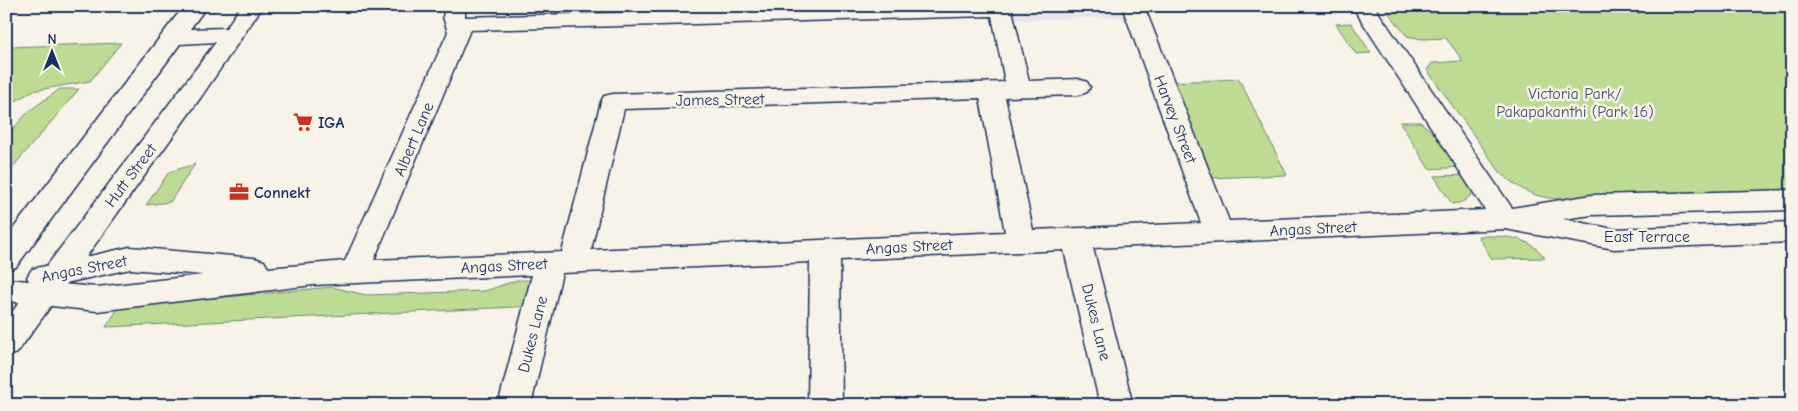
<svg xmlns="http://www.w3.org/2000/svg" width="1798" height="411" font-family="'Comic Neue',sans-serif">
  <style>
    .built { fill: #eae3ea }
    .green { fill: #bddb93; stroke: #6c8578 }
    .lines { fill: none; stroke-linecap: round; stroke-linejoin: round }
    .minor-casing { stroke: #1b2f5e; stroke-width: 3 }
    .major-casing { stroke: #1b2f5e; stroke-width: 3 }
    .minor { fill: #f7f3e8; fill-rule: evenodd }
    .major { fill: #f7f3e8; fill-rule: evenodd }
    .labels { text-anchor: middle; stroke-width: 5; stroke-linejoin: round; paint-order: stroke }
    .park-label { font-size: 16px; fill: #3b5169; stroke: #f7f3e8 }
    .street-label { font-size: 16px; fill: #1b2f5e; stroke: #f7f3e8 }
    .poi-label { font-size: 16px; font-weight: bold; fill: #1b2f5e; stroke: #f7f3e8; text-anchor: start }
  </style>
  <rect width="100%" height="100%" fill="#f7f3e8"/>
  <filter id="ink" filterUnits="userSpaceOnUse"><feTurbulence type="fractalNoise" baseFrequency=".02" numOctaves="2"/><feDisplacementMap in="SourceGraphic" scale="10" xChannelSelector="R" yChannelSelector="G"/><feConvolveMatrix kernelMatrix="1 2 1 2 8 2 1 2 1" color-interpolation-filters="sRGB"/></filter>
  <g filter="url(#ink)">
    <!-- built -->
    <path class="built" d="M1007,6H1120L1124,17L1010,20Z"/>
    <!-- green -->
    <path class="green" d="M1383,6H1792V189L1557,199C1533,197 1518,189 1500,172L1427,70L1432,63L1463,61L1446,38L1422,39L1407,36Z
      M1351,23L1371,53L1356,54L1336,24Z
      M121,43L90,81L32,91L6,107V48L8,47Z
      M1239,79L1287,175L1208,178L1168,82Z
      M60,89H79L6,175V137L29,111Z
      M1400,122H1420L1444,141L1463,167L1429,169Z
      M195,164L170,202L146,205L169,172Z
      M1469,175L1474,190C1469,200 1462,203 1452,204L1434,176Z
      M1478,236C1504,236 1528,235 1545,258L1492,259Z
      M517,280H534L535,306L106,327L119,307L332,287L366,295L485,291Z"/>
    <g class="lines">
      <defs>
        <path id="minor" d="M445,6H465V17L860,6H1011L1029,81L1078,79L1087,82L1090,87L1087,92L1078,95L1005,97L1033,230L1201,223L1122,6H1144L1229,221L1485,210L1352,6H1374L1512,208L1592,195L1792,190V210L1592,215L1563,219L1614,229L1792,222V242L1614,249L1505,229L1093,248L1133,405H1100L1064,250L840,260L842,405H808L810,262L562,273L531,405H498L532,275L313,285L97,311L6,301V279L29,281L27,277L32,269L130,247L254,258L264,261L268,268L345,261L448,32L443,17ZM992,16L1005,82L613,94L604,96L601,102L562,252L374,260L470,30ZM980,98L1005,232L591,250L624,109ZM130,269L203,275L97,287L61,284Z"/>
        <path id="major" d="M184,6H207L190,29L226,28L241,6H263L201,97L17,353L6,357V320L216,42L180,44L16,267L6,270V238Z"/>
      </defs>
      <!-- minor casing -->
      <use href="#minor" class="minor-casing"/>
      <!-- major casing -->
      <use href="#major" class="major-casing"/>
      <!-- minor -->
      <use href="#minor" class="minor"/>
      <!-- major -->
      <use href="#major" class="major"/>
    </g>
  </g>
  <!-- icons -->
  <defs>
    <symbol id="supermarket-bare" viewBox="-9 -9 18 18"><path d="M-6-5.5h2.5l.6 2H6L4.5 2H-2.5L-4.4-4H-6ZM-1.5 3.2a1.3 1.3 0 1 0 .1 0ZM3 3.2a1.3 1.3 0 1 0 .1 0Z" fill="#c8321e" stroke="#f7f3e8" stroke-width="2.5" paint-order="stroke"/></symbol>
    <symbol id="office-bare" viewBox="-9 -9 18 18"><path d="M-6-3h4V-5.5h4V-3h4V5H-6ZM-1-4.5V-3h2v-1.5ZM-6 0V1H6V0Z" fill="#c8321e" stroke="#f7f3e8" stroke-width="2.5" paint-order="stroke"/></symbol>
  </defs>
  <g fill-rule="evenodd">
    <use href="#supermarket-bare" x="289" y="108" width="28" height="28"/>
    <use href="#office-bare" x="225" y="178" width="28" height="28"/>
  </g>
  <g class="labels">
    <!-- park labels -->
    <g class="park-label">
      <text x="1575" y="99">Victoria Park/<tspan x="1575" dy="18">Pakapakanthi (Park 16)</tspan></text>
    </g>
    <!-- street labels -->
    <g class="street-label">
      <text transform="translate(720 99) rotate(-1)" y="6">James Street</text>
      <text transform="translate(1176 119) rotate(69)" y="6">Harvey Street</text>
      <text transform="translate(413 139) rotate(-67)" y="6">Albert Lane</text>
      <text transform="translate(130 175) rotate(-53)" y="6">Hutt Street</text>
      <text transform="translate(1313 228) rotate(-3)" y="6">Angas Street</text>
      <text x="1647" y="242">East Terrace</text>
      <text transform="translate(909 246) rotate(-3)" y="6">Angas Street</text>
      <text transform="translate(504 265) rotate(-3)" y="6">Angas Street</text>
      <text transform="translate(84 268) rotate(-11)" y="6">Angas Street</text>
      <text transform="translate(1097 322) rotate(76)" y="6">Dukes Lane</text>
      <text transform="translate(532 334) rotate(-76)" y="6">Dukes Lane</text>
    </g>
    <!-- poi labels -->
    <g class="poi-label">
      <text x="318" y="128">IGA</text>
      <text x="254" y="198">Connekt</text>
    </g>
  </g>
  <!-- margin -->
  <rect width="1798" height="411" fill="none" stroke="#f7f3e8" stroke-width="25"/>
  <rect x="12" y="12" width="1773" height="386" fill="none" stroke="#1b2f5e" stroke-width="2" filter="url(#ink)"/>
  <!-- north arrow -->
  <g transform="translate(52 52)" stroke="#f7f3e8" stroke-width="4" paint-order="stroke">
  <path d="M0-4L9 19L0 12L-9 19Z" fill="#1b2f5e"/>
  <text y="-8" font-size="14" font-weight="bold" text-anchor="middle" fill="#1b2f5e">N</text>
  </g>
</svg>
